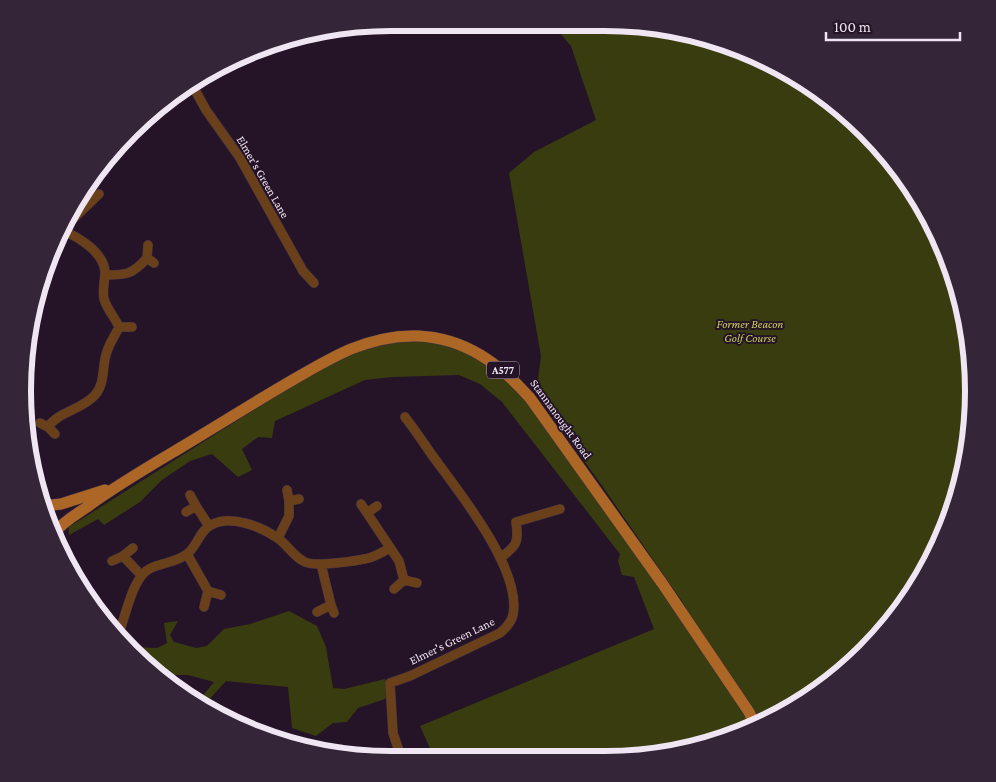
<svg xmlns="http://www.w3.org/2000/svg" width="996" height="782" font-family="'Crimson Pro',serif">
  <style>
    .green { fill: #393c0e }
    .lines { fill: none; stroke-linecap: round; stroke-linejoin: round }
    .minor-casing { stroke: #413144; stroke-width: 10 }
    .major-casing { stroke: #413144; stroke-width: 12 }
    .minor { stroke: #6a401a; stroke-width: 9 }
    .major { stroke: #ac6726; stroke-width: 11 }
    .labels { text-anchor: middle; stroke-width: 4; stroke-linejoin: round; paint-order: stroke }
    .shield { fill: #251428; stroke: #b3a6b5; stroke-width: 1 }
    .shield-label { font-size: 11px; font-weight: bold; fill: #f0e5f2 }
    .street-label { font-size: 12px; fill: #f0e5f2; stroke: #251428 }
    .park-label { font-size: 12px; font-style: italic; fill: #c9d058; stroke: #251428 }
    .rim { fill: none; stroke: #f0e5f2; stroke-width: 6 }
  </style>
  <rect width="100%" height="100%" fill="#251428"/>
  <!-- green -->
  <path class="green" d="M542,23H629L724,42L830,99L882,148L924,206L954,272L970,343L973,415L961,486L936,554L898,615L848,668L789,710L723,740L629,759L433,755L420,726L654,629L634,577L622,575L618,561L620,554L502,402L480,384L459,375L392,377L365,380L275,421L272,438L258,437L242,449L252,470L238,477L212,454L190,461L162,480L140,502L104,525L98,519L69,535V527L263,404L335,361L370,346L398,341L425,340L474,352L517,387L745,706L681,600L603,487L536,394L541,356L509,173L534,152L596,120L571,46L555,27Z
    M62,552L71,556L82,576L78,584L72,575Z
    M289,611L317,626L326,647L333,688L344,689L385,679L389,689L385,699L358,708L347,722L333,723L316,736L292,728L288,687L226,681L206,703L200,699L214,682L188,675H161L129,647L157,648L167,643L164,623L178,621L170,635L174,642L196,648L207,646L224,629L250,624Z"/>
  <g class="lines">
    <defs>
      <path id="minor" d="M194,82L195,90L206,110L240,158L303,271L314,283
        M64,231L74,218L99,194
        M148,245L147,258L154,263
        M105,275C126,275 132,275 147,258
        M119,327H132
        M40,423L48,427L55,434
        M48,427C59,411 82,410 95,395C105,384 102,368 106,355C108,345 115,336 119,327C115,318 107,309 104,299C102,290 105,281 105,272C104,252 78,237 62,230
        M287,490L289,501L299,499
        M361,504L367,513L377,506
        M196,506L209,526
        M186,512L196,506L190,495
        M367,513L399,561L404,580
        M278,538L289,516V501
        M187,554L208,591
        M123,556L141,575
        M500,558C517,546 519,542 516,522L560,509
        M112,561L123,556L133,548
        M321,564L331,605
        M394,589L404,580L417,583
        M204,607L208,591L221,595
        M317,612L331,605L334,613
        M114,634L121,627C127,610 134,575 151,568C162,563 177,562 187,554C197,547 199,531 211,525C231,514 262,527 279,539C288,546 294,557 305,562C316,567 356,561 369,558C376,556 383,552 390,548
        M341,749L350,753
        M400,754L393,733L390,683L410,676L500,633C506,628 511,623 513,615C522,569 458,491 432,455C423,442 415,430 405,417"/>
      <path id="major" d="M43,506L61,504L105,490
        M54,533C63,522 75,515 87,507C117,485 148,467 180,448C217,426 253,403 291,381C310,370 330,358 351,349C371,341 395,335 418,336C465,338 500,364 530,398L662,583L749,712L755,725"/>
    </defs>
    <!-- minor casing -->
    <use href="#minor" class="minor-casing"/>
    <!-- major casing -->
    <use href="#major" class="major-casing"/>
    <!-- minor -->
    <use href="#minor" class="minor"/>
    <!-- major -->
    <use href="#major" class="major"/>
  </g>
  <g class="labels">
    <!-- shield labels -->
    <rect class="shield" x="487" y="361.5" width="32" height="17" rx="4"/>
    <g class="shield-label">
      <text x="503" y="374">A577</text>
    </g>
    <!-- street labels -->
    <g class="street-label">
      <text transform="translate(263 177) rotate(60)" y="4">Elmer's Green Lane</text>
      <text transform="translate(561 419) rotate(54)" y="4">Stannanought Road</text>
      <text transform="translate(452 641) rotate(-26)" y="4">Elmer's Green Lane</text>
    </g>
    <!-- park labels -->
    <g class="park-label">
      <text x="750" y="328">Former Beacon<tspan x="750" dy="14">Golf Course</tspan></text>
    </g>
  </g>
  <!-- crop -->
  <path d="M0 0H996V782H0ZM391 31H605A360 360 0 0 1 965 391V391A360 360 0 0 1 605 751H391A360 360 0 0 1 31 391V391A360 360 0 0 1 391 31Z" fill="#352538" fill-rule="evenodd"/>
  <path class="rim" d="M391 31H605A360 360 0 0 1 965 391V391A360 360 0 0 1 605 751H391A360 360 0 0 1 31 391V391A360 360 0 0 1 391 31Z"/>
  <!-- scale -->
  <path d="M826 32v8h134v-8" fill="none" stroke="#f0e5f2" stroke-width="2.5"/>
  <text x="834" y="32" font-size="15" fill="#f0e5f2" stroke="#251428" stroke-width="4" paint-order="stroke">100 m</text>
</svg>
